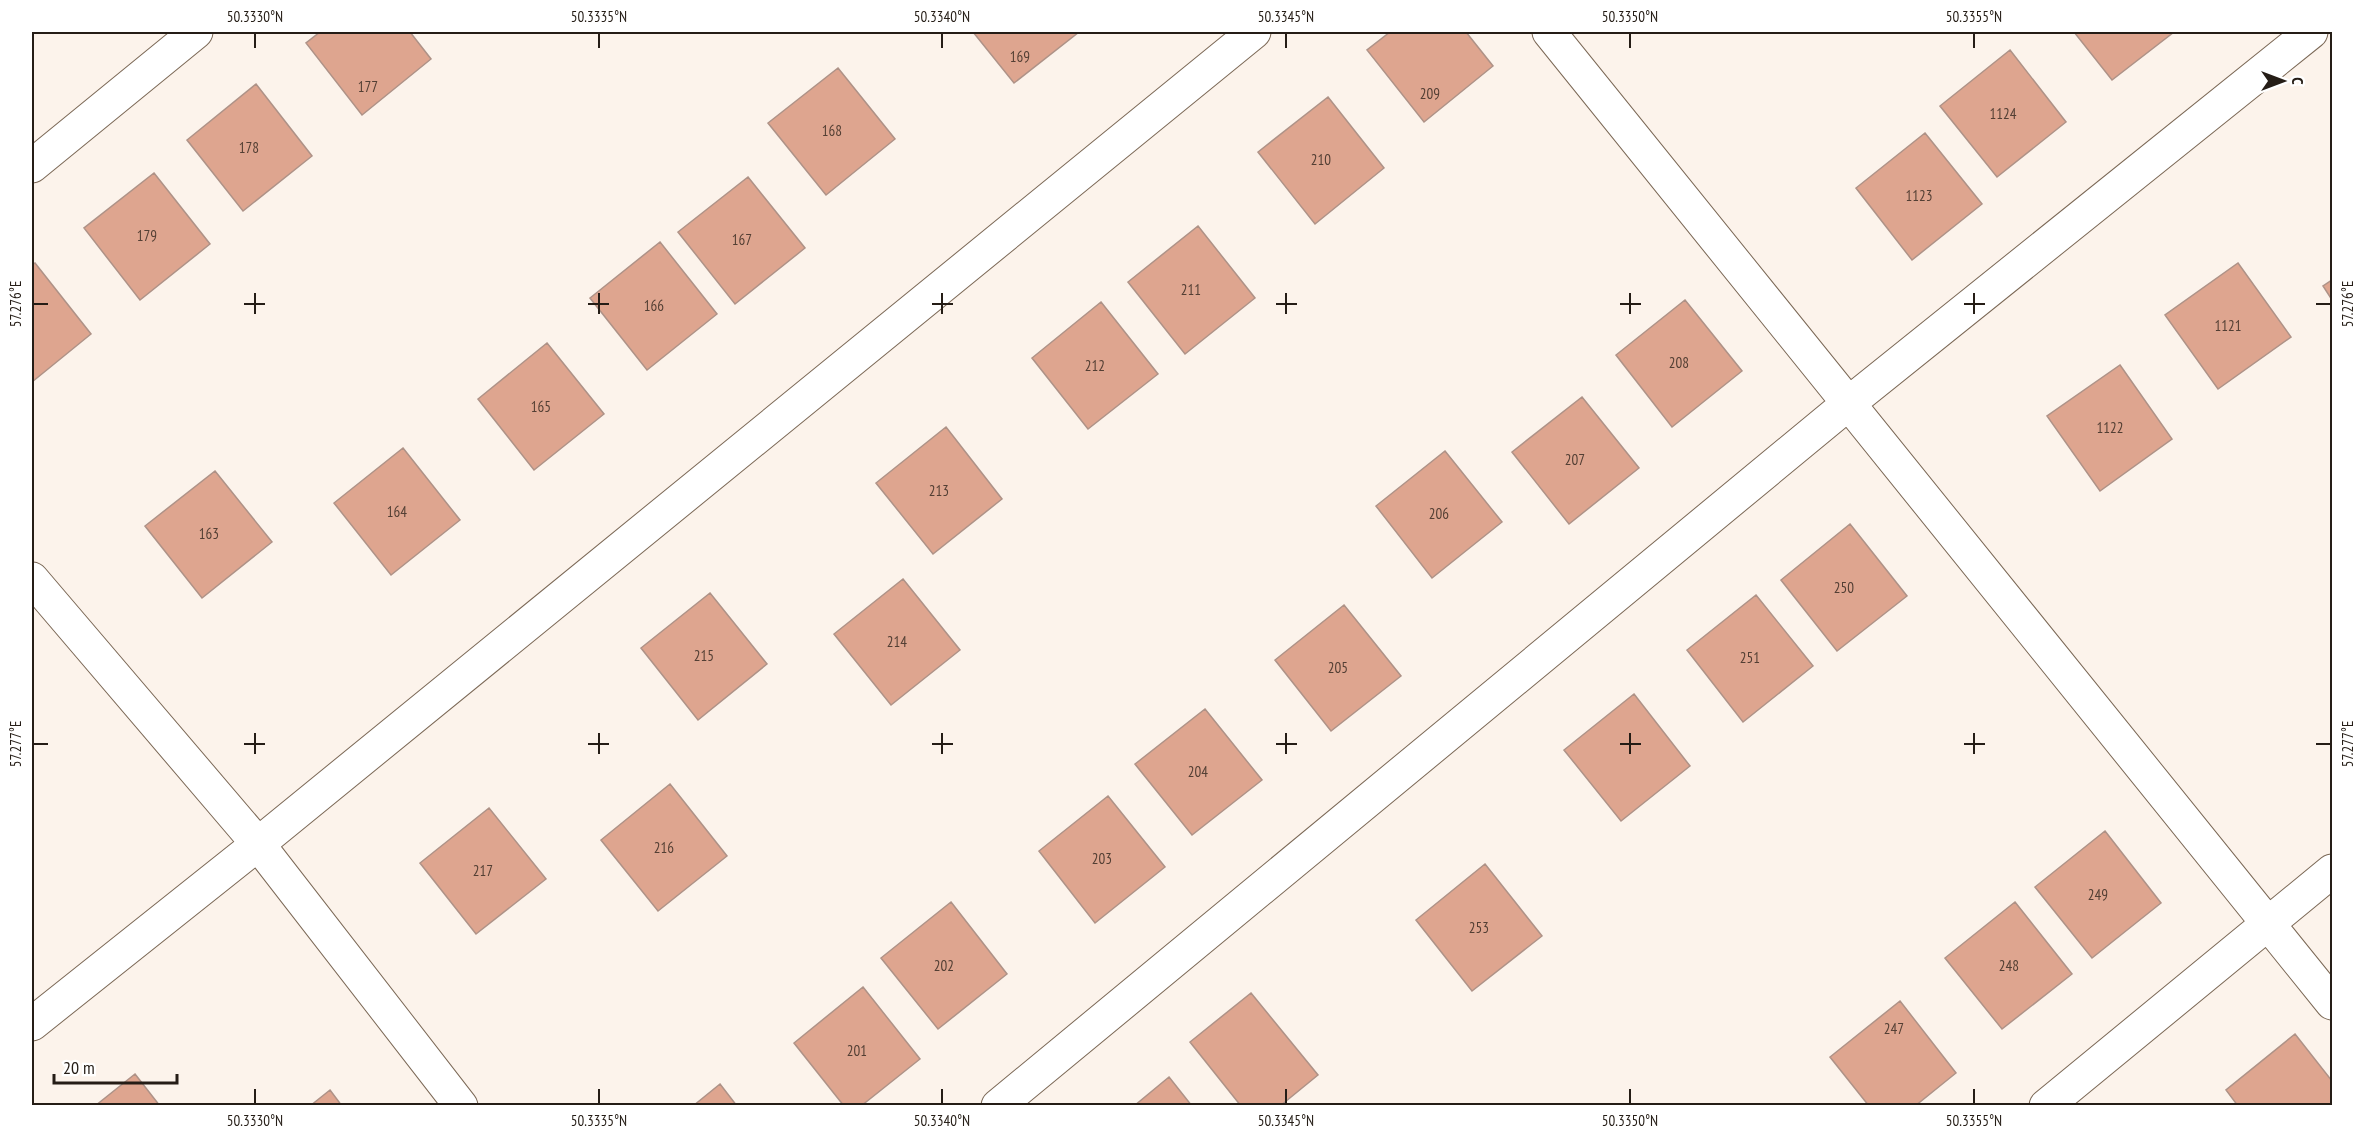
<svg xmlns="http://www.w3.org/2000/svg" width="2364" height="1137" font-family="'PT Sans Narrow',sans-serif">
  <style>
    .building { fill: #dea58f; stroke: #ae9287; stroke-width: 1.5 }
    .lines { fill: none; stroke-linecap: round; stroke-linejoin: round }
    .minor-casing { stroke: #7b6856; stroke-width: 35 }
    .minor { stroke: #fff; stroke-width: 33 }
    .ticks { fill: none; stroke: #251d16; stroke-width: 2 }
    .labels { text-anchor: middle; stroke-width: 4.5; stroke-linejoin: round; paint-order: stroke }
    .number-label { font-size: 15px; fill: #533f34 }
    .neatline { fill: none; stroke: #251d16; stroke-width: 2 }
    .ticks-label { font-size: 15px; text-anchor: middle; fill: #251d16 }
  </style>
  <rect width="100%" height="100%" fill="#fcf3eb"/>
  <!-- building -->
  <path class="building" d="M320,32H410L431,59L362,115L306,43Z
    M973,32H1079L1014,83Z
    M1390,32H1466L1493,66L1424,122L1367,50Z
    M2074,32H2174L2112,80Z
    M2010,50L2066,122L1997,177L1940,106Z
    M838,68L895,139L826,195L768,123Z
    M256,84L312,156L243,211L187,140Z
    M1328,97L1384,168L1315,224L1258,152Z
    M1925,133L1982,204L1912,260L1856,188Z
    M154,173L210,244L140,300L84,228Z
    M748,177L805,248L735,304L678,232Z
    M1198,226L1255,298L1185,354L1128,282Z
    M660,242L717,314L647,370L590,298Z
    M35,263L91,334L32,382V265Z
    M2238,263L2291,337L2218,389L2165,315Z
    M2332,280V300L2323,286Z
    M1685,300L1742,371L1672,427L1616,355Z
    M1101,302L1158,374L1088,429L1032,358Z
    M547,343L604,414L534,470L478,399Z
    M2120,365L2172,439L2100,491L2047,416Z
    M1582,397L1639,468L1569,524L1512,452Z
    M946,427L1002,499L933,554L876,483Z
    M403,448L460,520L391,575L334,503Z
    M1445,451L1502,522L1432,578L1376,506Z
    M215,471L272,542L202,598L145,526Z
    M1850,524L1907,596L1837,651L1781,580Z
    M903,579L960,650L891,705L834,634Z
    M710,593L767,664L698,720L641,648Z
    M1756,595L1813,666L1743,722L1687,650Z
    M1344,605L1401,676L1331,731L1275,660Z
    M1634,694L1690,766L1621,821L1564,750Z
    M1205,709L1262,780L1192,835L1135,764Z
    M670,784L727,856L658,911L601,840Z
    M1108,796L1165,867L1095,923L1039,851Z
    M489,808L546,879L476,934L420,863Z
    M2105,831L2161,903L2092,958L2035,887Z
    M1485,864L1542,936L1472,991L1416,920Z
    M951,902L1007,974L938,1029L881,958Z
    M2015,902L2072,974L2002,1029L1945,958Z
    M863,987L920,1059L861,1106H844L794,1043Z
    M1251,993L1318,1075L1280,1106H1241L1190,1042Z
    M1900,1001L1956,1073L1915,1106H1869L1830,1057Z
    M2295,1034L2332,1081V1106H2238L2226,1090Z
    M135,1074L160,1106H95Z
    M1169,1077L1192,1106H1134Z
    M720,1084L737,1106H693Z
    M330,1090L342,1106H310Z"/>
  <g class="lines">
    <defs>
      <path id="minor" d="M1549,32L2332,1003
        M32,166L196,32
        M32,579L258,844L461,1106
        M32,1024L258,844L1254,32
        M998,1106L1849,403L2311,32
        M2046,1106L2332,871"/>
    </defs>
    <!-- minor casing -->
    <use href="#minor" class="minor-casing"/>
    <!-- minor -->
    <use href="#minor" class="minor"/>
  </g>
  <!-- ticks -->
  <path class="ticks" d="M255,33V48M599,33V48M942,33V48M1286,33V48M1630,33V48M1974,33V48M255,293V314M599,293V314M942,293V314M1286,293V314M1630,293V314M1974,293V314M33,304H48M244,304H265M588,304H609M932,304H953M1276,304H1297M1620,304H1641M1964,304H1985M2316,304H2331M255,733V754M599,733V754M942,733V754M1286,733V754M1630,733V754M1974,733V754M33,744H48M244,744H265M588,744H609M932,744H953M1276,744H1297M1620,744H1641M1964,744H1985M2316,744H2331M255,1089V1104M599,1089V1104M942,1089V1104M1286,1089V1104M1630,1089V1104M1974,1089V1104"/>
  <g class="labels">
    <!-- number labels -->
    <g class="number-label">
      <text x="1020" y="62">169</text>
      <text x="368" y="92">177</text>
      <text x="1430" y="99">209</text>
      <text x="2003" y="119">1124</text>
      <text x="832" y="136">168</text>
      <text x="249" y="153">178</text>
      <text x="1321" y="165">210</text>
      <text x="1919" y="201">1123</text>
      <text x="147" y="241">179</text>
      <text x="742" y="245">167</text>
      <text x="1191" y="295">211</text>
      <text x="654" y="311">166</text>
      <text x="2228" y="331">1121</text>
      <text x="1679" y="368">208</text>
      <text x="1095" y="371">212</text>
      <text x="541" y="412">165</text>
      <text x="2110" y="433">1122</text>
      <text x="1575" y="465">207</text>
      <text x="939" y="496">213</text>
      <text x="397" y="517">164</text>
      <text x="1439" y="519">206</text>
      <text x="209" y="539">163</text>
      <text x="1844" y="593">250</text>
      <text x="897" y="647">214</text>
      <text x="704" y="661">215</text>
      <text x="1750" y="663">251</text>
      <text x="1338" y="673">205</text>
      <text x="1198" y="777">204</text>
      <text x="664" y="853">216</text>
      <text x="1102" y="864">203</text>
      <text x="483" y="876">217</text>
      <text x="2098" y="900">249</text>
      <text x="1479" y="933">253</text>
      <text x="944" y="971">202</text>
      <text x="2009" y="971">248</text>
      <text x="1894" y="1034">247</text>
      <text x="857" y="1056">201</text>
    </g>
  </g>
  <!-- border -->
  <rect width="2364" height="1137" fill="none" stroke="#ffffff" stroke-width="66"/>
  <!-- north arrow -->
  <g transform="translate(2283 81) rotate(90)" stroke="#ffffff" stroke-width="4.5" paint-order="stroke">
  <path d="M0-4.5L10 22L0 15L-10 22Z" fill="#251d16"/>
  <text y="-9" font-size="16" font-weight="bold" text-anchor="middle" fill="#251d16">С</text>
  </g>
  <!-- scale -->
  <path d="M54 1074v9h123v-9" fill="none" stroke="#251d16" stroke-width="3"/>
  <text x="63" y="1074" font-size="18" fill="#251d16" stroke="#ffffff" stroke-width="4.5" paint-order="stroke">20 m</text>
  <rect x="33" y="33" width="2298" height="1071" class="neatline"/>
  <g class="ticks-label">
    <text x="255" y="22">50.3330°N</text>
    <text x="599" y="22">50.3335°N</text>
    <text x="942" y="22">50.3340°N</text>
    <text x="1286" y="22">50.3345°N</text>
    <text x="1630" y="22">50.3350°N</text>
    <text x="1974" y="22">50.3355°N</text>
    <text transform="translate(2348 304) rotate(-90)" y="5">57.276°E</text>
    <text transform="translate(16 304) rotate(-90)" y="5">57.276°E</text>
    <text transform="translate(2348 744) rotate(-90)" y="5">57.277°E</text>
    <text transform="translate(16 744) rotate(-90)" y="5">57.277°E</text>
    <text x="255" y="1126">50.3330°N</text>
    <text x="599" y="1126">50.3335°N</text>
    <text x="942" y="1126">50.3340°N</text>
    <text x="1286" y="1126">50.3345°N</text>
    <text x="1630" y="1126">50.3350°N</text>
    <text x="1974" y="1126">50.3355°N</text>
  </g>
</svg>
